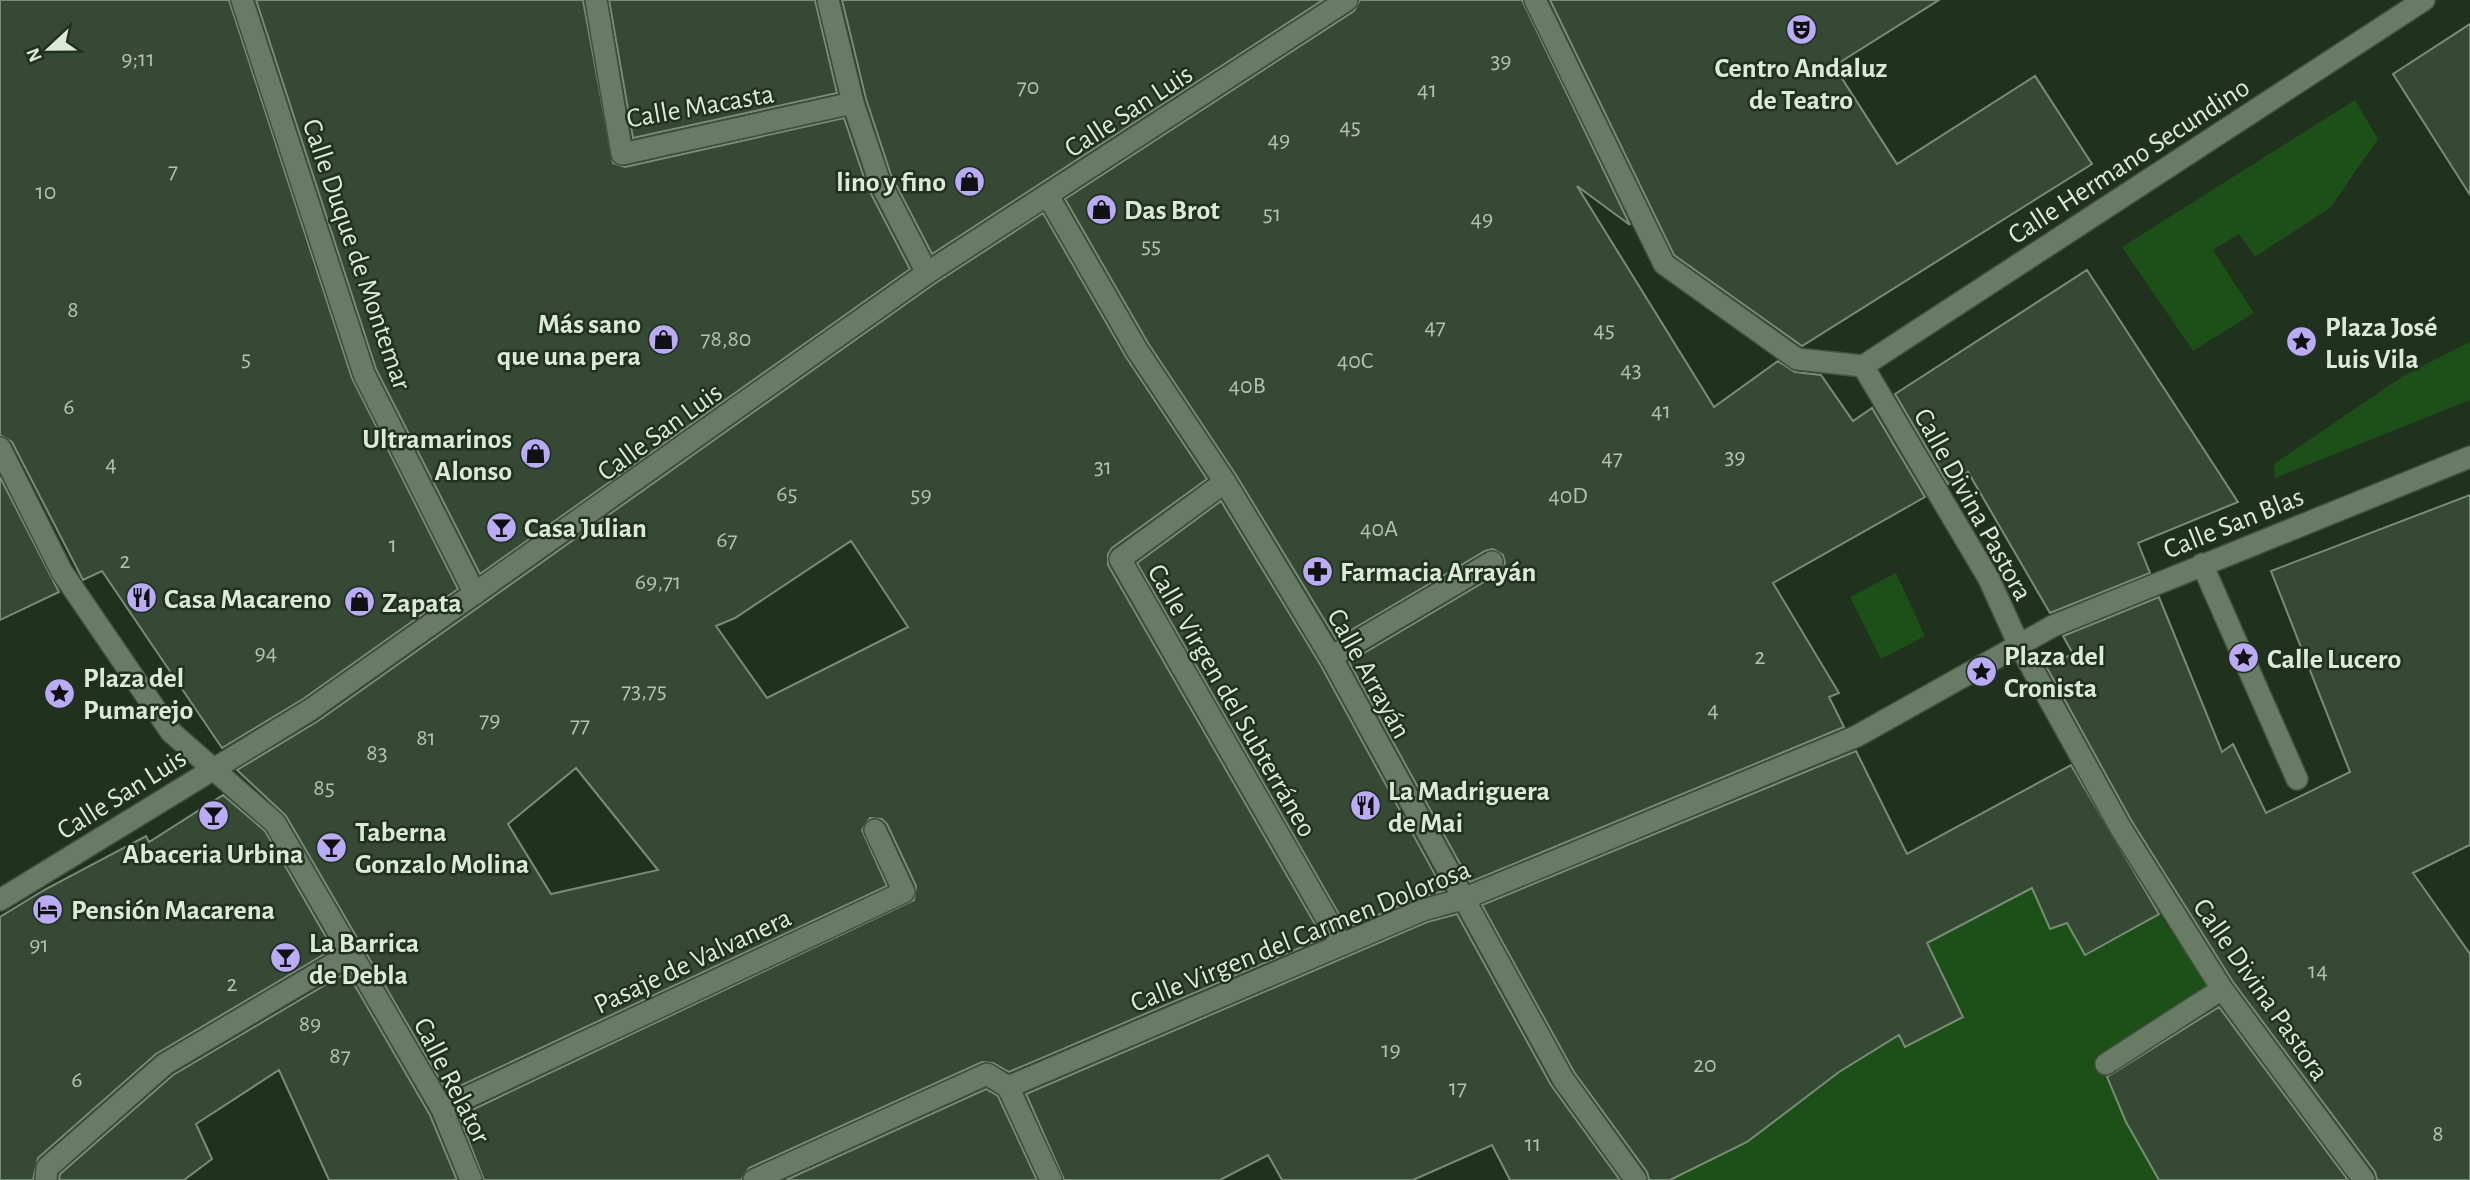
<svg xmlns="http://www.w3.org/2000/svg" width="2470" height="1180" font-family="'Alegreya Sans',sans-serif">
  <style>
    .green { fill: #1c5018 }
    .building { fill: #364934; stroke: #788d76; stroke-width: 2; fill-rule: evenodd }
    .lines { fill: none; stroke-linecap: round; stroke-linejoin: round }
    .minor-casing { stroke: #404f3e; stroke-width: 24 }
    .minor { stroke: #677b65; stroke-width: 21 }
    .labels { text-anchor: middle; stroke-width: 5; stroke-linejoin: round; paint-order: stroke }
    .number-label { font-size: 24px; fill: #b4c1b2 }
    .poi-label { font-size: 28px; font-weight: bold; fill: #dee9dc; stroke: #20311e; text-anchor: start }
    .street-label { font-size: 28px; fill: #dee9dc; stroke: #20311e }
  </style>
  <rect width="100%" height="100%" fill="#20311e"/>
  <!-- green -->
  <path class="green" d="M2355,100L2378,139L2331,207L2255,257L2239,234L2213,250L2254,313L2193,351L2122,247Z
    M2470,342V400L2275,478L2274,464L2403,376Z
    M1896,573L1925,636L1881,659L1850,597Z
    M2065,873L2033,892L2050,929L2067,923L2085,955L2114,938L2132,873L2209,988L2097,1058L2126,1122L2159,1180H1670L1747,1142L1907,953L2008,901L2003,889Z"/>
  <!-- building -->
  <path class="building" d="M0,0H229L352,378L458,589L303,699L222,748L102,571L83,580L12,442L0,435Z
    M256,0H583L613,163L625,167L844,118L867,186L910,269L480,574L376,369Z
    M609,0H815L837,93L633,138Z
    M842,0H1323L932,254L891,175L866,99Z
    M1360,0H1522L1630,225L1577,186L1714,407L1778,361L1795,372L1821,375L1853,421L1872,408L1925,497L1773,583L1839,693L1829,697L1844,727L1470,882L1349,662L1499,573L1505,563L1503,555L1493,549L1485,551L1336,639L1236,475L1148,343L1065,199L1354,11Z
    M1550,0H1939L1834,66L1897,164L2035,76L2092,164L1802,346L1674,255Z
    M2470,24V195L2393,74Z
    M1043,213L1126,357L1207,479L1112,548L1108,554V565L1323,938L1009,1072L993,1063L982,1062L749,1168L741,1180H484L459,1116L914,900L916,886L887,824L882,819L870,818L862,830L887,886L447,1092L286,816L237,770L318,721L934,284ZM851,541L908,627L767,698L716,626L735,618ZM576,768L658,870L551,894L508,824Z
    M2087,270L2238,502L2138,543L2150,573L2050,613L1968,472L1948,484L1895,394Z
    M0,477L59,592L0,620Z
    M2470,495V845L2413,873L2470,954V1180H2377L2375,1172L2233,982L2131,820L2046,666L2073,654L2063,636L2159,597L2222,752L2233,744L2266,813L2350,772L2271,571Z
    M1221,501L1320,664L1444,891L1418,898L1347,928L1137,563Z
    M1856,751L1907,854L2071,765L2159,914L2085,955L2067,923L2050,929L2032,888L1927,943L1963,1017L1905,1047L1899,1035L1839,1072L1747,1142L1670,1180H1649L1647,1172L1574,1072L1482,905Z
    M223,795L265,831L333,949L156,1054L38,1158L33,1180H0V917L44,890L146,836L149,842Z
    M1457,914L1551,1085L1620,1180H1510L1492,1145L1413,1180H1282L1268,1155L1220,1180H1064L1026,1094L1427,922Z
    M347,972L430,1115L457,1180H329L279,1070L196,1124L212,1159L184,1180H59L60,1174L173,1075Z
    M2219,1007L2348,1180H2159L2126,1122L2107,1077Z
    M986,1089L998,1096L1037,1180H786Z"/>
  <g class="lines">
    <defs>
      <path id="minor" d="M242,0L364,374L475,594
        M596,0L622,154L853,103
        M828,0L853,103L879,180L927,273
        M1535,0L1664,264L1797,359L1863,366
        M1048,196L1137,350L1225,482L1331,657L1563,1079L1636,1180
        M1863,366L1989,579L2018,643L2120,827L2222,989L2364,1180
        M1863,366L2424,0
        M0,448L62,572L171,732L275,823L442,1109L471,1180
        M1225,482L1120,559L1342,945
        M2202,564L2297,779
        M1331,657L1492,562
        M0,900L310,710L927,273L1347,0
        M2106,1064L2222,989
        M1008,1087L1423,910L1463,899L1857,736L2053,626L2470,457
        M1008,1087L1051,1180
        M442,1109L904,892L875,830
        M46,1180L47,1168L165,1064L352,953
        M754,1180L987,1074L1008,1087"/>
    </defs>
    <!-- minor casing -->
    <use href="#minor" class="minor-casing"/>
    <!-- minor -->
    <use href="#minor" class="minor"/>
  </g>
  <!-- icons -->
  <defs>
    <symbol id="theatre-disc" viewBox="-11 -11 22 22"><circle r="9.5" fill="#b9abf7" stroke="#20311e"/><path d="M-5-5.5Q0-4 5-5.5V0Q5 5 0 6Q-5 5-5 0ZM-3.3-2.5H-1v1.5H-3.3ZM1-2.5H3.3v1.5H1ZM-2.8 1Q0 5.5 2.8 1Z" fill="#111"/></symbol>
    <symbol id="shop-disc" viewBox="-11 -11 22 22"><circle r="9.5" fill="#b9abf7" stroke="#20311e"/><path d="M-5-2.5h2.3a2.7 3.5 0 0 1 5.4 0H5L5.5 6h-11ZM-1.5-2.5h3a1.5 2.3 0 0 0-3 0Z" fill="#111"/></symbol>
    <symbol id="sight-disc" viewBox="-11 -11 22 22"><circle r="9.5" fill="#b9abf7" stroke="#20311e"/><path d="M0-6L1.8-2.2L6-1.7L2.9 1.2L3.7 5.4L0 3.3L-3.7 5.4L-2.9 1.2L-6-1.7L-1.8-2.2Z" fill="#111"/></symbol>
    <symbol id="bar-disc" viewBox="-11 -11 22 22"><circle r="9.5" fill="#b9abf7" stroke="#20311e"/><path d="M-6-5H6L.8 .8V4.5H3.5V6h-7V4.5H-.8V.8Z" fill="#111"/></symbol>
    <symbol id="pharmacy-disc" viewBox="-11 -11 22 22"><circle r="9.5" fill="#b9abf7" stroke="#20311e"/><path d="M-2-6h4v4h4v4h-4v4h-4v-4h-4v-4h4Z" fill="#111"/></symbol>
    <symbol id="restaurant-disc" viewBox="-11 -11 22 22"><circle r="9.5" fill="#b9abf7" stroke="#20311e"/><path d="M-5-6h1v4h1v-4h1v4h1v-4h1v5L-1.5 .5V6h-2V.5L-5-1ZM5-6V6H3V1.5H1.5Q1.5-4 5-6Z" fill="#111"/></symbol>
    <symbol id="hotel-disc" viewBox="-11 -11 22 22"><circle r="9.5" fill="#b9abf7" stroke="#20311e"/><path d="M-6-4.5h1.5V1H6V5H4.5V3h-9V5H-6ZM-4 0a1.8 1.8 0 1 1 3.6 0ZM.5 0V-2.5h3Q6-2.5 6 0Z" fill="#111"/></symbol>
  </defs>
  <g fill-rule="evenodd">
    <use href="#theatre-disc" x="1784" y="12" width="35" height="35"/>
    <use href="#shop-disc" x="952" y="164" width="35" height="35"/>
    <use href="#shop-disc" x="1084" y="192" width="35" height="35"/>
    <use href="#shop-disc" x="646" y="322" width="35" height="35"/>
    <use href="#sight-disc" x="2284" y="324" width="35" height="35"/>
    <use href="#shop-disc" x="518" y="436" width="35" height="35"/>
    <use href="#bar-disc" x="484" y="510" width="35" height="35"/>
    <use href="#pharmacy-disc" x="1300" y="554" width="35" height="35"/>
    <use href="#restaurant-disc" x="124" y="580" width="35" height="35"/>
    <use href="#shop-disc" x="342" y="584" width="35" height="35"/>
    <use href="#sight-disc" x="2226" y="640" width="35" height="35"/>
    <use href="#sight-disc" x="1964" y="654" width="35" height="35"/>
    <use href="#sight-disc" x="42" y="676" width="35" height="35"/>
    <use href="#restaurant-disc" x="1348" y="788" width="35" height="35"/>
    <use href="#bar-disc" x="196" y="798" width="35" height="35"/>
    <use href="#bar-disc" x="314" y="830" width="35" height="35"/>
    <use href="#hotel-disc" x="30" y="892" width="35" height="35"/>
    <use href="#bar-disc" x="268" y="940" width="35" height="35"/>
  </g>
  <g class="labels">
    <!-- number labels -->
    <g class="number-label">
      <text x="138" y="66">9;11</text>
      <text x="1501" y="68">39</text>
      <text x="1028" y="94">70</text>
      <text x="1427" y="97">41</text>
      <text x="1350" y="134">45</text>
      <text x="1279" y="147">49</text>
      <text x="173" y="178">7</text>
      <text x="46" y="199">10</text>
      <text x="1272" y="221">51</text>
      <text x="1482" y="226">49</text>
      <text x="1151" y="253">55</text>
      <text x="73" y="317">8</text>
      <text x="1435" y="334">47</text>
      <text x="1604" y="337">45</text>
      <text x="726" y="346">78,80</text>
      <text x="246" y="366">5</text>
      <text x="1355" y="368">40C</text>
      <text x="1631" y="377">43</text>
      <text x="1247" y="393">40B</text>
      <text x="69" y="414">6</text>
      <text x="1661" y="418">41</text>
      <text x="1735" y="464">39</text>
      <text x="1612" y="465">47</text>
      <text x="111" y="471">4</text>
      <text x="1103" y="474">31</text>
      <text x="787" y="501">65</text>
      <text x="921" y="502">59</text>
      <text x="1568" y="503">40D</text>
      <text x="1379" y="536">40A</text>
      <text x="727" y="547">67</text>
      <text x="393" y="552">1</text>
      <text x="125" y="568">2</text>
      <text x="658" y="589">69,71</text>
      <text x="266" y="660">94</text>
      <text x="1760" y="664">2</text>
      <text x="644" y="698">73,75</text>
      <text x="1713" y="717">4</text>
      <text x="490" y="727">79</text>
      <text x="580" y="732">77</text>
      <text x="426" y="745">81</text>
      <text x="377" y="760">83</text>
      <text x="324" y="795">85</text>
      <text x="39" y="952">91</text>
      <text x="2318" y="978">14</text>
      <text x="232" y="991">2</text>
      <text x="310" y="1031">89</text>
      <text x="1391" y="1057">19</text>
      <text x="340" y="1063">87</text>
      <text x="1705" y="1072">20</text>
      <text x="77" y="1087">6</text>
      <text x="1458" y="1095">17</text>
      <text x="2438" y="1141">8</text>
      <text x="1533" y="1151">11</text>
    </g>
    <!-- poi labels -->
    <g class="poi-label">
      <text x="1801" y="77" text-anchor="middle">Centro Andaluz<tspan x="1801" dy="32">de Teatro</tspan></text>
      <text x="946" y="191" text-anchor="end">lino y fino</text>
      <text x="1124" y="219">Das Brot</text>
      <text x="641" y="333" text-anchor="end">Más sano<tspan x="641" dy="32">que una pera</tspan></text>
      <text x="2325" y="336">Plaza José<tspan x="2325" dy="32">Luis Vila</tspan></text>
      <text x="512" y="448" text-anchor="end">Ultramarinos<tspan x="512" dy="32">Alonso</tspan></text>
      <text x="524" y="537">Casa Julian</text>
      <text x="1340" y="581">Farmacia Arrayán</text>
      <text x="164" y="608">Casa Macareno</text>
      <text x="382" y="612">Zapata</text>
      <text x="2004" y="665">Plaza del<tspan x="2004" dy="32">Cronista</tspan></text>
      <text x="2267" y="668">Calle Lucero</text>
      <text x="83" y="687">Plaza del<tspan x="83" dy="32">Pumarejo</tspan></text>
      <text x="1388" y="800">La Madriguera<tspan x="1388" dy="32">de Mai</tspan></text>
      <text x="355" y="841">Taberna<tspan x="355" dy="32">Gonzalo Molina</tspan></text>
      <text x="213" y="863" text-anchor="middle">Abaceria Urbina</text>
      <text x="71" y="919">Pensión Macarena</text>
      <text x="309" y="952">La Barrica<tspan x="309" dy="32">de Debla</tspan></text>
    </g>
    <!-- street labels -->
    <g class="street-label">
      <text transform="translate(700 105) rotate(-10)" y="10">Calle Macasta</text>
      <text transform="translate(1128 110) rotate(-33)" y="10">Calle San Luis</text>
      <text transform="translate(2128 160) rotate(-33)" y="10">Calle Hermano Secundino</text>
      <text transform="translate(358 254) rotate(71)" y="10">Calle Duque de Montemar</text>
      <text transform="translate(659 431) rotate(-36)" y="10">Calle San Luis</text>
      <text transform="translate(1974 504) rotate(61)" y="10">Calle Divina Pastora</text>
      <text transform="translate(2233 522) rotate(-22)" y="10">Calle San Blas</text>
      <text transform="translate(1370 673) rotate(61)" y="10">Calle Arrayán</text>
      <text transform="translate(1233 700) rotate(60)" y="10">Calle Virgen del Subterráneo</text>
      <text transform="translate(121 793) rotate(-32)" y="10">Calle San Luis</text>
      <text transform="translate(1300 935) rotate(-22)" y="10">Calle Virgen del Carmen Dolorosa</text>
      <text transform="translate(692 960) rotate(-25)" y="10">Pasaje de Valvanera</text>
      <text transform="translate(2262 989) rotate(55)" y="10">Calle Divina Pastora</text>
      <text transform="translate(453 1080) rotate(63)" y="10">Calle Relator</text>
    </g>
  </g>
  <!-- north arrow -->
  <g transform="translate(49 49) rotate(248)" stroke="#20311e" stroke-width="5" paint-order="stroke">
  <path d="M0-5L12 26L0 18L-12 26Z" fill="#dee9dc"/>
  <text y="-10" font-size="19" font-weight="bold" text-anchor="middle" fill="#dee9dc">N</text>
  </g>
</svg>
